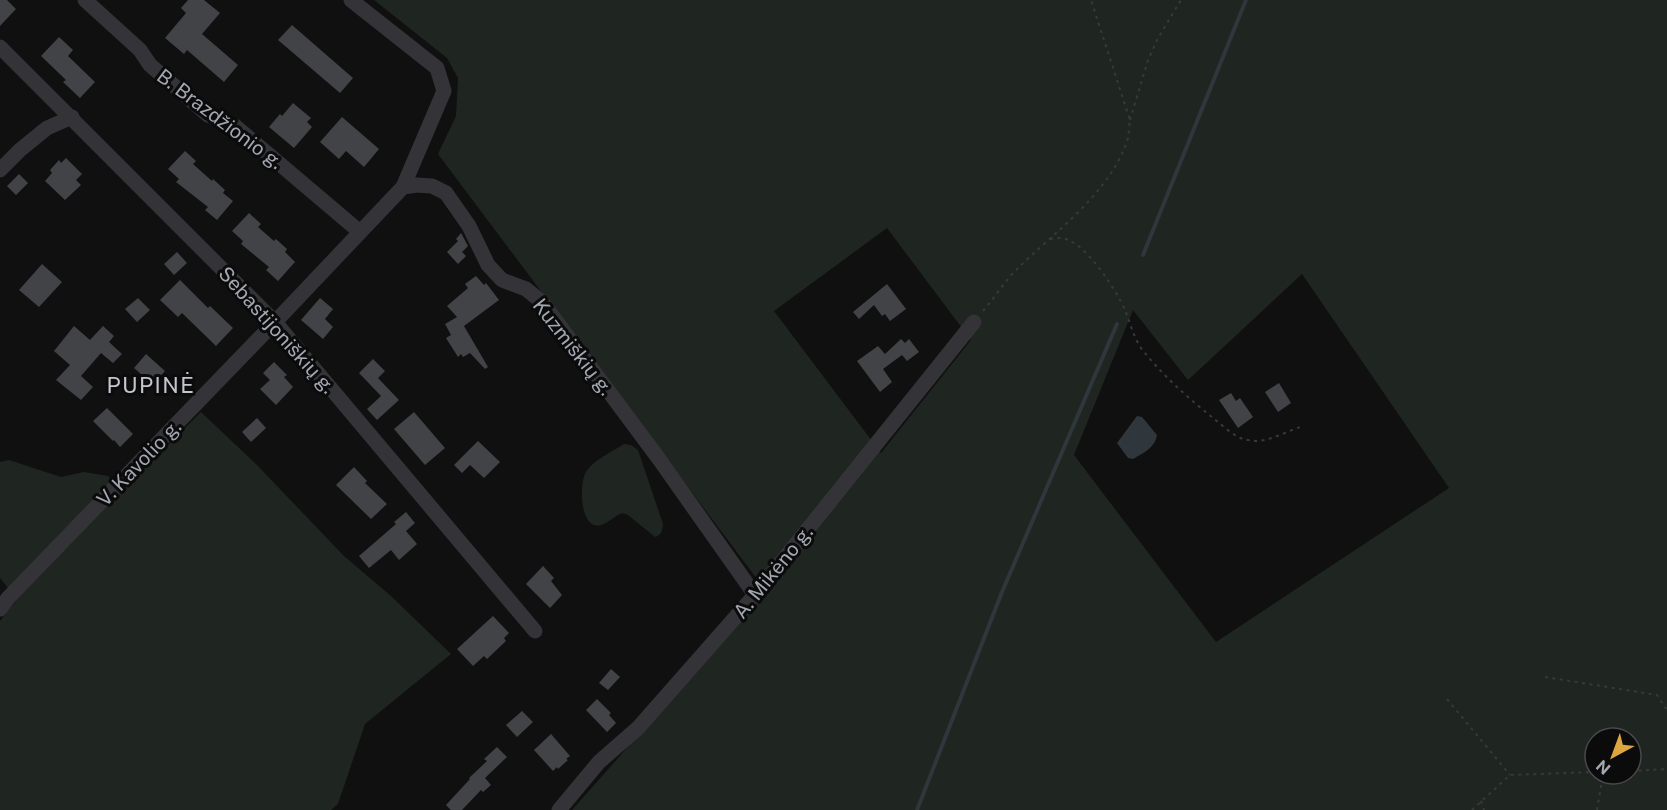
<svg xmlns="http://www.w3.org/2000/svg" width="1667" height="810" font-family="'Public Sans',sans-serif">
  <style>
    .green { fill: #1f2520; fill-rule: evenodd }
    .water { fill: #2f363c }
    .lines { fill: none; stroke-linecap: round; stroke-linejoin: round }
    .stream { stroke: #2f363c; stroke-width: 4 }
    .building { fill: #424346 }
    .path { stroke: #38393d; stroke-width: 2; stroke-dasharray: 3 4.5; stroke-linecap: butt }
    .minor { stroke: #343438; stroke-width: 15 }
    .labels { text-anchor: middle; stroke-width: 6; stroke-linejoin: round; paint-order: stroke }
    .street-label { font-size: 20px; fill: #a3a7b0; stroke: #0b0b0c }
    .quarter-label { font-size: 22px; letter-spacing: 1.5px; fill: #c3c6cd; stroke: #0b0b0c }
  </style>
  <rect width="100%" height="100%" fill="#101011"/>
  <!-- green -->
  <path class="green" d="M374,0H1667V810H572L766,591L438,154L456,116L458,78L447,58ZM887,228L971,340L881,453L774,311ZM1302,274L1449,488L1216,642L1074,455L1133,310L1188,380ZM1595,738H1631V774H1595Z
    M201,412L257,465L344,556L391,596L451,654L365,724L338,804L331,810H0V621L17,599L0,578V462L9,460L61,477L84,472L108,476L124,489Z
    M624,444L631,445L638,450L663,524C662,531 662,535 655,537L628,515L622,513C615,516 608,523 601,525C579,531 579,482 586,472C593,460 612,452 624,444Z"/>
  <!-- water -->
  <path class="water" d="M1137,416L1142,417L1157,435C1155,448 1143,453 1133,459L1128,458L1117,443Z"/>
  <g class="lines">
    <!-- stream -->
    <path class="stream" d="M1143,255L1246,0
      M917,810L1002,592L1117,324"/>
  </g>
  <!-- building -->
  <path class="building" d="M0,0H7L16,9L0,26Z
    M188,0H204L220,13L202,34L238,65L224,82L187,50L184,54L165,38L186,13L181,8Z
    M292,25L353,78L340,93L278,40Z
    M59,37L73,50L68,56L95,82L80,98L63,82L66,80L41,56Z
    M293,103L311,118L307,122L312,127L294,148L269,127L280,114L282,116Z
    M342,117L379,149L364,167L346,151L339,159L320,142Z
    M185,151L196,161L193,164L212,181L213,179L225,190L223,193L233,201L217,220L205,210L208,207L176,182L179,179L168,169Z
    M66,158L82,174L76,180L81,185L65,200L45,181L52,173L50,170L59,160L61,163Z
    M19,174L28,183L16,195L7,186Z
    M249,213L261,224L258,227L274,241L276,239L287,249L285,252L295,262L278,281L266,270L269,267L241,244L243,241L232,231Z
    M461,233L468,246L462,252L466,256L458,264L447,252L458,241L456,239Z
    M177,252L187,263L174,275L164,264Z
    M42,264L62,282L39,307L19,290Z
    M476,276L484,285L486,283L499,300L464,326L488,367L485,369L470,353L463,357L461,354L458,357L446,338L451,335L445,324L457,317L447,306L468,288L465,284Z
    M180,280L208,308L210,306L233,328L216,346L182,313L178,317L160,300Z
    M887,284L906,309L890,321L885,314L882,316L874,305L859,319L853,312Z
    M138,298L150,310L137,322L125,309Z
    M320,298L333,309L325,319L333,327L323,339L301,320Z
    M74,326L90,340L103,326L114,336L109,342L122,354L113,363L101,353L81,376L93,387L81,400L56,380L70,365L54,351Z
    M901,339L905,343L909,339L919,352L907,361L902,355L883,369L892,382L880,392L857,361L878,346L885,354Z
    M146,354L165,371L148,390L137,381L142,375L134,368Z
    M373,359L385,371L378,378L399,400L377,420L367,409L381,396L359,373Z
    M274,362L287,375L284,377L293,387L276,405L260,389L270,380L263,373Z
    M1279,383L1291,403L1278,412L1265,392Z
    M1231,393L1236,401L1240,398L1253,417L1238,428L1219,400Z
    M107,408L133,434L120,447L114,440L113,441L93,421Z
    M414,412L445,448L425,465L394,429Z
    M257,418L266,428L251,442L242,432Z
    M478,441L500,462L484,478L470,465L462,473L454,465Z
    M354,467L367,481L365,483L387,504L371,519L336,485Z
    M406,512L415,523L406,531L417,544L399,560L391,550L369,568L359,556L396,524L394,522Z
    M543,566L554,578L551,581L562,595L550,608L526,584Z
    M493,616L509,633L504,638L506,641L487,659L484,656L473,666L457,649Z
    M611,669L620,677L608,690L599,683Z
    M597,699L611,713L609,715L616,723L607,732L586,710Z
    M522,711L533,722L517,737L506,725Z
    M551,734L570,756L566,759L568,760L558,769L557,767L553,771L534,750Z
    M497,747L507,757L485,778L491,785L483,792L481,790L462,810H451L446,805L470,779L469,778L487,761L484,759Z"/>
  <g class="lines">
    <!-- path -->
    <path class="path" d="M1130,120L1148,60L1158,38L1181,0
      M1050,239C1056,238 1062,237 1068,240C1089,248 1116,290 1125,310C1130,322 1133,336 1141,348C1161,374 1187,397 1213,418C1222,425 1232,435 1243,439C1247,440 1252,441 1257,441C1269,441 1288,431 1300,427
      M983,311C995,297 1005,281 1018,268C1056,231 1112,191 1128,138C1129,132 1129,126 1130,120L1091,0
      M1545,677L1657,695L1667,710
      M1447,699L1510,775
      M1631,771L1667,769
      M1481,801L1484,810
      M1472,810L1510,775L1595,772
      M1597,810L1603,774"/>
    <!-- minor -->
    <path class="minor" d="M85,0L140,50L150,65L208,115L235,126L360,232
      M351,0L437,68L444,91L403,187L417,185L432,186L446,193L469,226L488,265L502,280L526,289L542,302L659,459L755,595
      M0,47L275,322L535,631
      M0,170L20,150L47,128L72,117
      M0,609L8,598L275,322L403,187
      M559,810L599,762L638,728L755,595L974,322"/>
  </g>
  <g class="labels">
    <!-- street labels -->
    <g class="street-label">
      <text transform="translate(220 119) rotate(37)" y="7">B. Brazdžionio g.</text>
      <text transform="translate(277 330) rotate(48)" y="7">Sebastijoniškių g.</text>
      <text transform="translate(573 347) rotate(52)" y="7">Kuzmiškių g.</text>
      <text transform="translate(139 463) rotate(-46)" y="7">V. Kavolio g.</text>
      <text transform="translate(773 572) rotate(-51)" y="7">A. Mikėno g.</text>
    </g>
    <!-- quarter labels -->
    <g class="quarter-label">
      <text x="151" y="393">PUPINĖ</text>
    </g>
  </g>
  <!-- north arrow -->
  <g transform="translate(1613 756) rotate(221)"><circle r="28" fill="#0b0b0c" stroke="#48494e" stroke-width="1.5"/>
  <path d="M0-4.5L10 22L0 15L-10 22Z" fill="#dba73e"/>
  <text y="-9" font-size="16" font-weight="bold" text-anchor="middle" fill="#a3a7b0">N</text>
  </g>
</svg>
